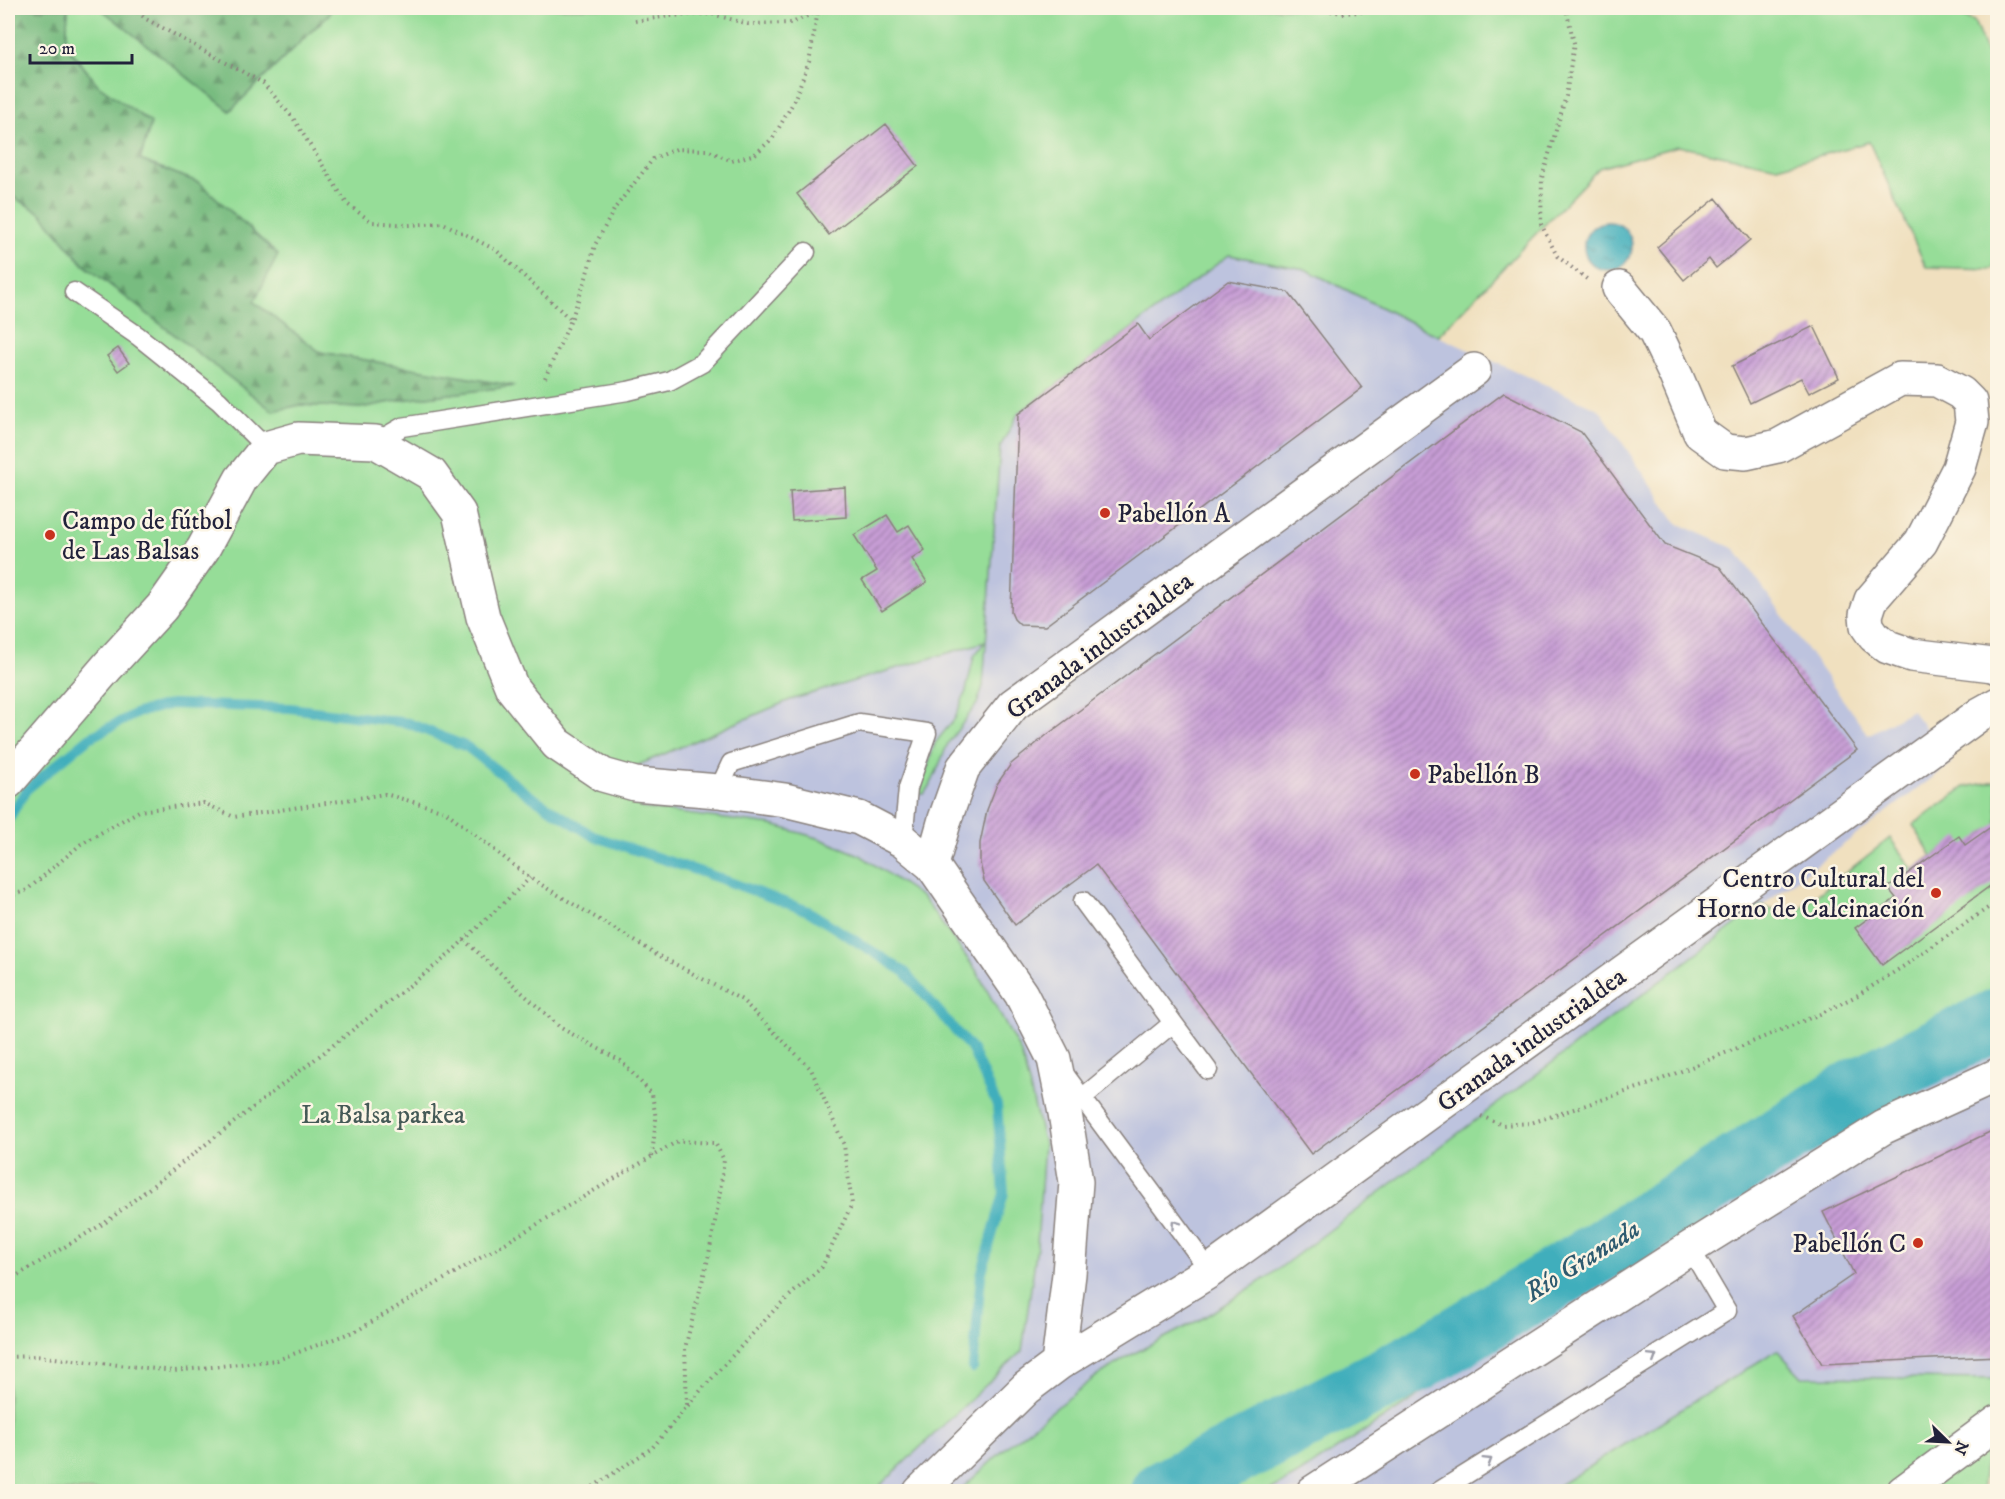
<svg xmlns="http://www.w3.org/2000/svg" width="2005" height="1499" font-family="'IM FELL DW Pica',serif">
  <style>
    .industrial { fill: #bdc3de }
    .green { fill: #96dd98; stroke: #5c806a; stroke-width: 1.5 }
    .forest { fill: url(#forest-firs); stroke: #4d6f5e; stroke-width: 1.5 }
    .water { fill: url(#water-ripples); stroke: #30687c; stroke-width: 1.5 }
    .lines { fill: none; stroke-linecap: round; stroke-linejoin: round }
    .stream { stroke: #3faebc; stroke-width: 10 }
    .river { stroke: #3faebc; stroke-width: 62 }
    .building { fill: url(#building-hatch) }
    .lane-casing { stroke: #89817d; stroke-width: 21 }
    .street-casing { stroke: #89817d; stroke-width: 36 }
    .path { stroke: #89817d; stroke-width: 4; stroke-dasharray: 1.5 4.5; stroke-linecap: butt }
    .lane { stroke: #fff; stroke-width: 18 }
    .street { stroke: #fff; stroke-width: 33 }
    .oneway { stroke: #9c9ca7 }
    .poi-dot { fill: #c8321e; stroke: #fcf5e5; stroke-width: 2 }
    .labels { text-anchor: middle; stroke-width: 5; stroke-linejoin: round; paint-order: stroke }
    .poi-label { font-size: 26px; fill: #22223b; stroke: #fcf5e5; text-anchor: start }
    .street-label { font-size: 26px; fill: #22223b; stroke: #fcf5e5 }
    .park-label { font-size: 26px; fill: #455a57; stroke: #fcf5e5 }
    .water-label { font-size: 27px; font-style: italic; fill: #2e5a6f; stroke: #fcf5e5 }
  </style>
  <defs>
    <pattern id="forest-firs" width="22" height="20" patternUnits="userSpaceOnUse" patternTransform="scale(1.5)"><rect width="22" height="20" fill="#78bc80"/><path d="M5 1l3.5 6h-7zM16 11l3.5 6h-7z" fill="#62986a"/></pattern>
    <pattern id="water-ripples" width="26" height="14" patternUnits="userSpaceOnUse" patternTransform="scale(1.5)"><rect width="26" height="14" fill="#3faebc"/><path d="M2 4q2-2 4 0t4 0M15 11q2-2 4 0t4 0" fill="none" stroke="#348d9a"/></pattern>
    <pattern id="building-hatch" width="6" height="6" patternUnits="userSpaceOnUse" patternTransform="scale(1.5)"><rect width="6" height="6" fill="#c79dd5"/><path d="M-1 1l2-2M0 6l6-6M5 7l2-2" fill="none" stroke="#a180ae"/></pattern>
  </defs>
  <rect width="100%" height="100%" fill="#fcf5e5"/>
  <filter id="ink" filterUnits="userSpaceOnUse"><feTurbulence type="fractalNoise" baseFrequency=".0167" numOctaves="2"/><feDisplacementMap in="SourceGraphic" scale="12" xChannelSelector="R" yChannelSelector="G"/><feConvolveMatrix kernelMatrix="1 2 1 2 8 2 1 2 1" color-interpolation-filters="sRGB"/></filter>
  <filter id="wash" filterUnits="userSpaceOnUse"><feTurbulence type="fractalNoise" baseFrequency=".008" numOctaves="4" result="noise"/><feDisplacementMap in="SourceGraphic" scale="24" xChannelSelector="R" yChannelSelector="G"/><feGaussianBlur stdDeviation="1.35" result="paint"/><feColorMatrix in="noise" values="0 0 0 0 0 0 0 0 0 0 0 0 0 0 0 0 0 1.4 0 .05"/><feComposite in="paint" operator="in"/></filter>
  <g filter="url(#wash)">
    <rect width="100%" height="100%" fill="#f0e0bf"/>
    <!-- industrial -->
    <path class="industrial" d="M1229,255L1305,269L1438,336L1600,410L1677,523L1735,549L1868,735L1912,710L1952,763L1269,1276L1203,1318L1127,1357L1094,1378L1009,1445L958,1492L874,1491L1022,1351L1037,1246L1044,1144L1021,1053L976,970L923,898L860,855L818,838L772,825L641,808L629,770L790,700L986,642L1000,447L1018,414Z
      M1997,1046L1998,1377L1995,1379L1802,1377L1777,1350L1548,1491L1268,1492L1296,1476L1663,1235L1868,1107Z"/>
    <!-- green -->
    <path class="green" d="M68,8H100L230,111L329,14L331,8H1939L1974,21L1997,80L1998,257L1992,269L1926,267L1869,142L1778,167L1678,146L1599,168L1438,336L1305,269L1229,255L1018,414L1000,447L983,686L977,704L948,743L933,780L924,794H919L935,743L955,718L966,691L974,656L985,642L790,700L629,769L641,808L772,825L818,838L860,855L923,898L976,970L1021,1053L1044,1144L1037,1246L1022,1351L874,1491H8V194L41,213L83,264L273,411L300,405L360,408L402,400L512,386L320,352L254,302L200,183L140,160L151,123L98,85L66,44Z
      M1997,781V1046L1868,1107L1663,1235L1296,1476L1268,1491L958,1492L1009,1445L1094,1378L1127,1357L1203,1318L1269,1276L1761,905L1789,917L1890,838L1913,870L1932,856L1913,825L1965,787Z
      M1777,1350L1802,1377L1995,1379L1982,1491L1548,1492Z"/>
    <!-- forest -->
    <path class="forest" d="M8,8H68L66,45L98,85L151,123L140,160L200,183L278,255L254,302L320,352L515,386L402,400L360,408L300,405L273,411L83,264L41,213L8,194Z
      M100,8H331L329,14L230,111Z"/>
    <!-- water -->
    <path class="water" d="M1584 246a24 24 0 1 1 48 0a24 24 0 1 1-48 0Z"/>
    <g class="lines">
      <!-- stream -->
      <path class="stream" d="M8,820L26,790L89,738L137,713L172,704L290,708L408,723L467,747L529,795L593,836L716,877L808,911L905,972L972,1050L997,1105L1004,1193L981,1275L973,1368"/>
      <!-- river -->
      <path class="river" d="M1161,1492L1416,1362L1632,1232L1855,1090L1998,1019"/>
    </g>
    <g id="blocks">
      <!-- building -->
      <path class="building" d="M886,124L918,166L829,235L797,194Z
        M1716,198L1750,240L1716,268L1709,259L1684,280L1657,247Z
        M1228,281L1288,292L1362,388L1045,626L1020,625L1014,619L1011,612L1018,414L1138,324L1149,340Z
        M1814,326L1839,378L1809,393L1801,378L1750,403L1732,366Z
        M118,348L129,363L118,371L107,356Z
        M1504,393L1581,432L1665,545L1720,567L1857,750L1311,1154L1096,865L1015,925L984,881L980,863V843L987,810L997,784L1011,764L1048,734Z
        M845,487L846,517L792,521L790,491Z
        M887,515L898,532L909,525L925,550L912,559L927,582L882,611L862,580L877,571L854,535Z
        M1998,822V880L1882,965L1855,928L1896,898L1888,888L1959,836L1965,845Z
        M1998,1128V1356L1822,1364L1793,1316L1854,1274L1823,1212Z"/>
    </g>
  </g>
  <g filter="url(#ink)">
    <use href="#blocks" fill-opacity="0" stroke="#89817d" stroke-width="1.5"/>
    <g class="lines">
      <defs>
        <path id="lane" d="M74,292L138,336L219,401L266,448
          M376,442L402,427L628,391L669,381L702,363L806,252
          M718,791L731,763L859,723L927,733L908,788L903,841
          M1083,901L1208,1070
          M1063,1072L1210,1271
          M1082,1098L1173,1023
          M1438,1492L1727,1311L1690,1248"/>
        <path id="street" d="M1619,288L1655,332L1676,376L1700,433L1725,451L1746,453L1778,446L1900,379L1937,380L1961,393L1970,402L1972,422L1959,468L1921,542L1871,600L1866,615L1867,626L1874,636L1888,647L1911,655L1993,665L1998,667
          M8,782L108,666L162,607L203,549L241,479L266,448L298,439L376,442L431,474L459,513L483,617L512,688L557,744L603,775L635,784L718,791L785,800L859,818L903,841L932,865L1021,994L1054,1059L1065,1113L1076,1182L1069,1274L1058,1364
          M932,865L945,819L963,768L1013,705L1474,370
          M920,1492L1026,1388L1058,1364L1210,1271L1980,714L1998,704
          M1313,1492L1690,1248L1884,1127L1998,1075
          M1903,1492L1998,1422"/>
      </defs>
      <!-- lane casing -->
      <use href="#lane" class="lane-casing"/>
      <!-- street casing -->
      <use href="#street" class="street-casing"/>
      <!-- path -->
      <path class="path" d="M133,8L146,19L263,83L293,118L347,204L372,222L409,225L443,223L496,250L571,320
        M1313,8L1342,13L1398,10L1409,8
        M1563,8L1567,13L1574,43L1566,96L1542,178L1541,224L1557,256L1588,280
        M635,21L670,16L712,14L748,24L792,23L818,11L820,8
        M1993,377L1998,366
        M545,378L571,320L585,281L595,245L615,208L653,159L676,149L707,150L732,161L755,154L773,138L793,103L809,62L818,11
        M8,897L27,890L81,844L139,811L204,803L234,817L385,794L445,811L530,878L658,955L742,1000L811,1069L844,1145L852,1204L822,1267L778,1306L702,1389L652,1448L585,1492
        M464,940L561,1028L621,1061L652,1094L656,1119L652,1156
        M1481,1116L1502,1125L1531,1123L1650,1084L1820,1014L1858,995L1904,966L1998,901
        M8,1281L106,1222L445,958L530,878
        M8,1357L36,1356L174,1371L277,1360L358,1330L678,1141L715,1143L724,1160L719,1200L708,1259L685,1348L687,1406"/>
      <!-- lane -->
      <use href="#lane" class="lane"/>
      <!-- street -->
      <use href="#street" class="street"/>
    </g>
    <!-- one-way arrows -->
    <defs><path id="oneway-chevron" d="M-2-3.5L2.5 0L-2 3.5" fill="none" stroke-width="1.6" stroke-linecap="round" stroke-linejoin="round" transform="scale(1.5)"/></defs>
    <g class="oneway">
      <use href="#oneway-chevron" transform="translate(1175 1224) rotate(-126)"/>
      <use href="#oneway-chevron" transform="translate(1653 1357) rotate(-32)"/>
      <use href="#oneway-chevron" transform="translate(1488 1461) rotate(-32)"/>
    </g>
  </g>
  <!-- markers -->
  <g class="poi-dot">
    <circle cx="1105" cy="513" r="6"/>
    <circle cx="50" cy="535" r="6"/>
    <circle cx="1415" cy="774" r="6"/>
    <circle cx="1936" cy="893" r="6"/>
    <circle cx="1918" cy="1243" r="6"/>
  </g>
  <g class="labels">
    <!-- poi labels -->
    <g class="poi-label">
      <text x="1117" y="522">Pabellón A</text>
      <text x="62" y="529">Campo de fútbol<tspan x="62" dy="30">de Las Balsas</tspan></text>
      <text x="1427" y="783">Pabellón B</text>
      <text x="1924" y="887" text-anchor="end">Centro Cultural del<tspan x="1924" dy="30">Horno de Calcinación</tspan></text>
      <text x="1906" y="1252" text-anchor="end">Pabellón C</text>
    </g>
    <!-- street labels -->
    <g class="street-label">
      <text transform="translate(1099 645) rotate(-37)" y="9">Granada industrialdea</text>
      <text transform="translate(1531 1039) rotate(-36)" y="9">Granada industrialdea</text>
    </g>
    <!-- park labels -->
    <g class="park-label">
      <text x="383" y="1123">La Balsa parkea</text>
    </g>
    <!-- water labels -->
    <g class="water-label">
      <text transform="translate(1582 1260) rotate(-32)" y="9">Río Granada</text>
    </g>
  </g>
  <!-- margin -->
  <rect width="2005" height="1499" fill="none" stroke="#fcf5e5" stroke-width="30"/>
  <!-- north arrow -->
  <g transform="translate(1948 1442) rotate(114)" stroke="#fcf5e5" stroke-width="4.5" paint-order="stroke">
  <path d="M0-4.5L10 22L0 15L-10 22Z" fill="#22223b"/>
  <text y="-9" font-size="16" font-weight="bold" text-anchor="middle" fill="#22223b">N</text>
  </g>
  <!-- scale -->
  <path d="M30 54v9h102v-9" fill="none" stroke="#22223b" stroke-width="3"/>
  <text x="39" y="54" font-size="18" fill="#22223b" stroke="#fcf5e5" stroke-width="4.5" paint-order="stroke">20 m</text>
</svg>
